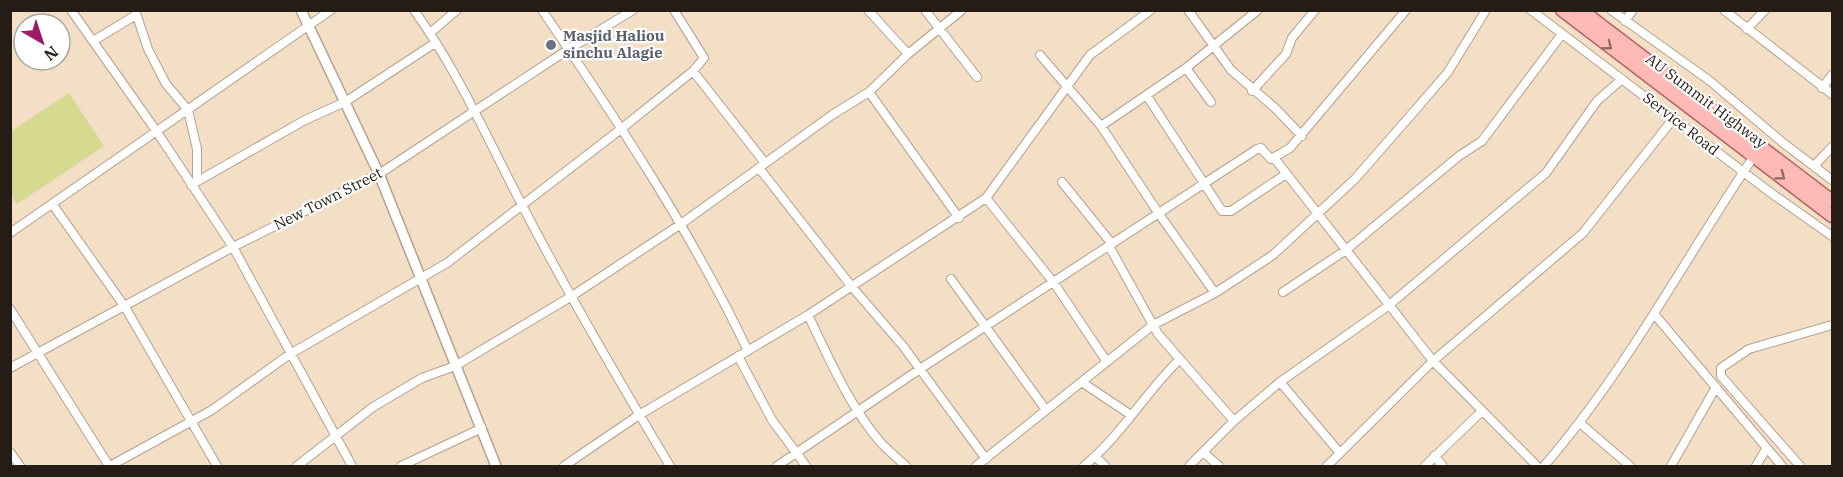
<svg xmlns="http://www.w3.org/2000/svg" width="1843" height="477" font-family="'IBM Plex Serif',serif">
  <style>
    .green { fill: #d6d990 }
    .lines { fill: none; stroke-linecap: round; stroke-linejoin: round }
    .minor-casing { stroke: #b5a18b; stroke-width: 10 }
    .tertiary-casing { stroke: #b5a18b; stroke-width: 12 }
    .primary-casing { stroke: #b36560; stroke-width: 15 }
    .minor { stroke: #fff; stroke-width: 8 }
    .tertiary { stroke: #fff; stroke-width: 9 }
    .primary { stroke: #ffbab8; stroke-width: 12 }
    .oneway { stroke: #926c66 }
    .worship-dot { fill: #6b7280; stroke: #fff; stroke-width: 2 }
    .labels { text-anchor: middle; stroke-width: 4.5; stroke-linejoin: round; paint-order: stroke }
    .worship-label { font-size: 15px; font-weight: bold; fill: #5b616d; stroke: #fff; text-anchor: start }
    .street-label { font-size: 15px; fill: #251d15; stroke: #fff }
  </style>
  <rect width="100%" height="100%" fill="#f3dec6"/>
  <!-- green -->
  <path class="green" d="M69,93L104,146L17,204L11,195V131Z"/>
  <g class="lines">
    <defs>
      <path id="minor" d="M71,10L157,132L233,247L352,466
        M135,10L148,49L166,84L188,110L197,149V181
        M414,10C458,71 488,140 522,205C568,294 619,381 670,466
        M542,10C617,120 691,231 748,351
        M868,10L908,54
        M925,10L977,77
        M1188,10L1231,70L1275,108L1302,136
        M1531,10L1771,193L1832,236
        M1611,10L1710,81L1782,142L1832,180
        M1724,10L1832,94
        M1625,21L1633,10
        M1747,29L1765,10
        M430,33L457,10
        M93,41L136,15
        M1040,55L1101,126L1159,214L1215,293
        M1186,68L1211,102
        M693,71L765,163
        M1822,88L1832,75
        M1252,91L1286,54L1292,38L1315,10
        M869,92L959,218
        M1147,96L1222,211H1231L1286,174
        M1101,126L1186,68L1258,10
        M1275,159L1433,361L1537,466
        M1814,166L1832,147
        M759,168L852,287L903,346L986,459
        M1062,182L1112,244
        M191,185L305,120L345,102L435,43
        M986,198L1054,283L1107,362
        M53,205L125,307L217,466
        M10,233L331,10
        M1109,246L1158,334L1234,421
        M951,279L1046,410
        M1283,292L1346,250L1459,156L1482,141L1562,34
        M10,309L109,466
        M808,315C829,358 850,408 882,444C890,452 898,459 906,466
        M1655,315L1782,466
        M738,356L772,420L806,466
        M10,368L233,247L379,174L569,49L633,10
        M1280,382L1340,453
        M1083,383L1131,415
        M1581,424L1630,466
        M10,452L20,466
        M1203,452L1219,466
        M1434,456L1443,466
        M1096,457L1105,466
        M110,466L212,410L290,354L447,263L621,129L693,71L704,58L674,10
        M297,466L373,407L422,378L455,366L572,296L681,224L832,115L869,92L908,54L962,10
        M401,466L482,428
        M564,466L639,415L808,315L986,198L1090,55L1151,10
        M777,466L920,369L1257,149L1261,148L1271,159L1290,148L1406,10
        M976,466L1153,325L1215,293L1273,255L1355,179L1417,108L1448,72L1486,10
        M1084,466C1121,436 1145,393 1179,360
        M1189,466L1234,421L1280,382L1388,306L1546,173L1597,101L1622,79
        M1327,466L1433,361L1583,233L1673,119
        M1425,466L1482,411
        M1544,466C1626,371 1684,260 1754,156
        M1671,466L1716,387
        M1756,466L1766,449
        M1800,466L1721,376V368L1749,349L1832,325"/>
      <path id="tertiary" d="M301,10L379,174L496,466"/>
      <path id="primary" d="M1562,10L1832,216
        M1581,10L1832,201"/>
    </defs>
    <!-- minor casing -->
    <use href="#minor" class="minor-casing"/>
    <!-- tertiary casing -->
    <use href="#tertiary" class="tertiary-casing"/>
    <!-- primary casing -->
    <use href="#primary" class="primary-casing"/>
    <!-- minor -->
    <use href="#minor" class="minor"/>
    <!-- tertiary -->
    <use href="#tertiary" class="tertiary"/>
    <!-- primary -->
    <use href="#primary" class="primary"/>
  </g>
  <!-- one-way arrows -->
  <defs><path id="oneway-chevron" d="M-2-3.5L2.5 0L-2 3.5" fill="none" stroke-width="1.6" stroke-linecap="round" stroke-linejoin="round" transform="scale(1.5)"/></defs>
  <g class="oneway">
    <use href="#oneway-chevron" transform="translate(1608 46) rotate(38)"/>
    <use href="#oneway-chevron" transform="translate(1781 176) rotate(37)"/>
  </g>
  <!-- markers -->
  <circle class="worship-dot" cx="551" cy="45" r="6"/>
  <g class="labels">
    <!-- worship labels -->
    <g class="worship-label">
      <text x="563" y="41">Masjid Haliou<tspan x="563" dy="17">sinchu Alagie</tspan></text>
    </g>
    <!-- street labels -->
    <g class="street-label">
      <text transform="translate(1706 101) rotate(37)" y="5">AU Summit Highway</text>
      <text transform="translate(1681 124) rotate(38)" y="5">Service Road</text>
      <text transform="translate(328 199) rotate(-27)" y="5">New Town Street</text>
    </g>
  </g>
  <!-- border -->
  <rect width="1843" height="477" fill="none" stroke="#251d15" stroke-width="24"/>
  <!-- north arrow -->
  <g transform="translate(42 42) rotate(141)"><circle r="28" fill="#ffffff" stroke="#a8a5a1" stroke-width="1.5"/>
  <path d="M0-4.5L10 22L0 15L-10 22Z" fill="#9e1968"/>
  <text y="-9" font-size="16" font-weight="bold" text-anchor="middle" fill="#251d15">N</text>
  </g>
</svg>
